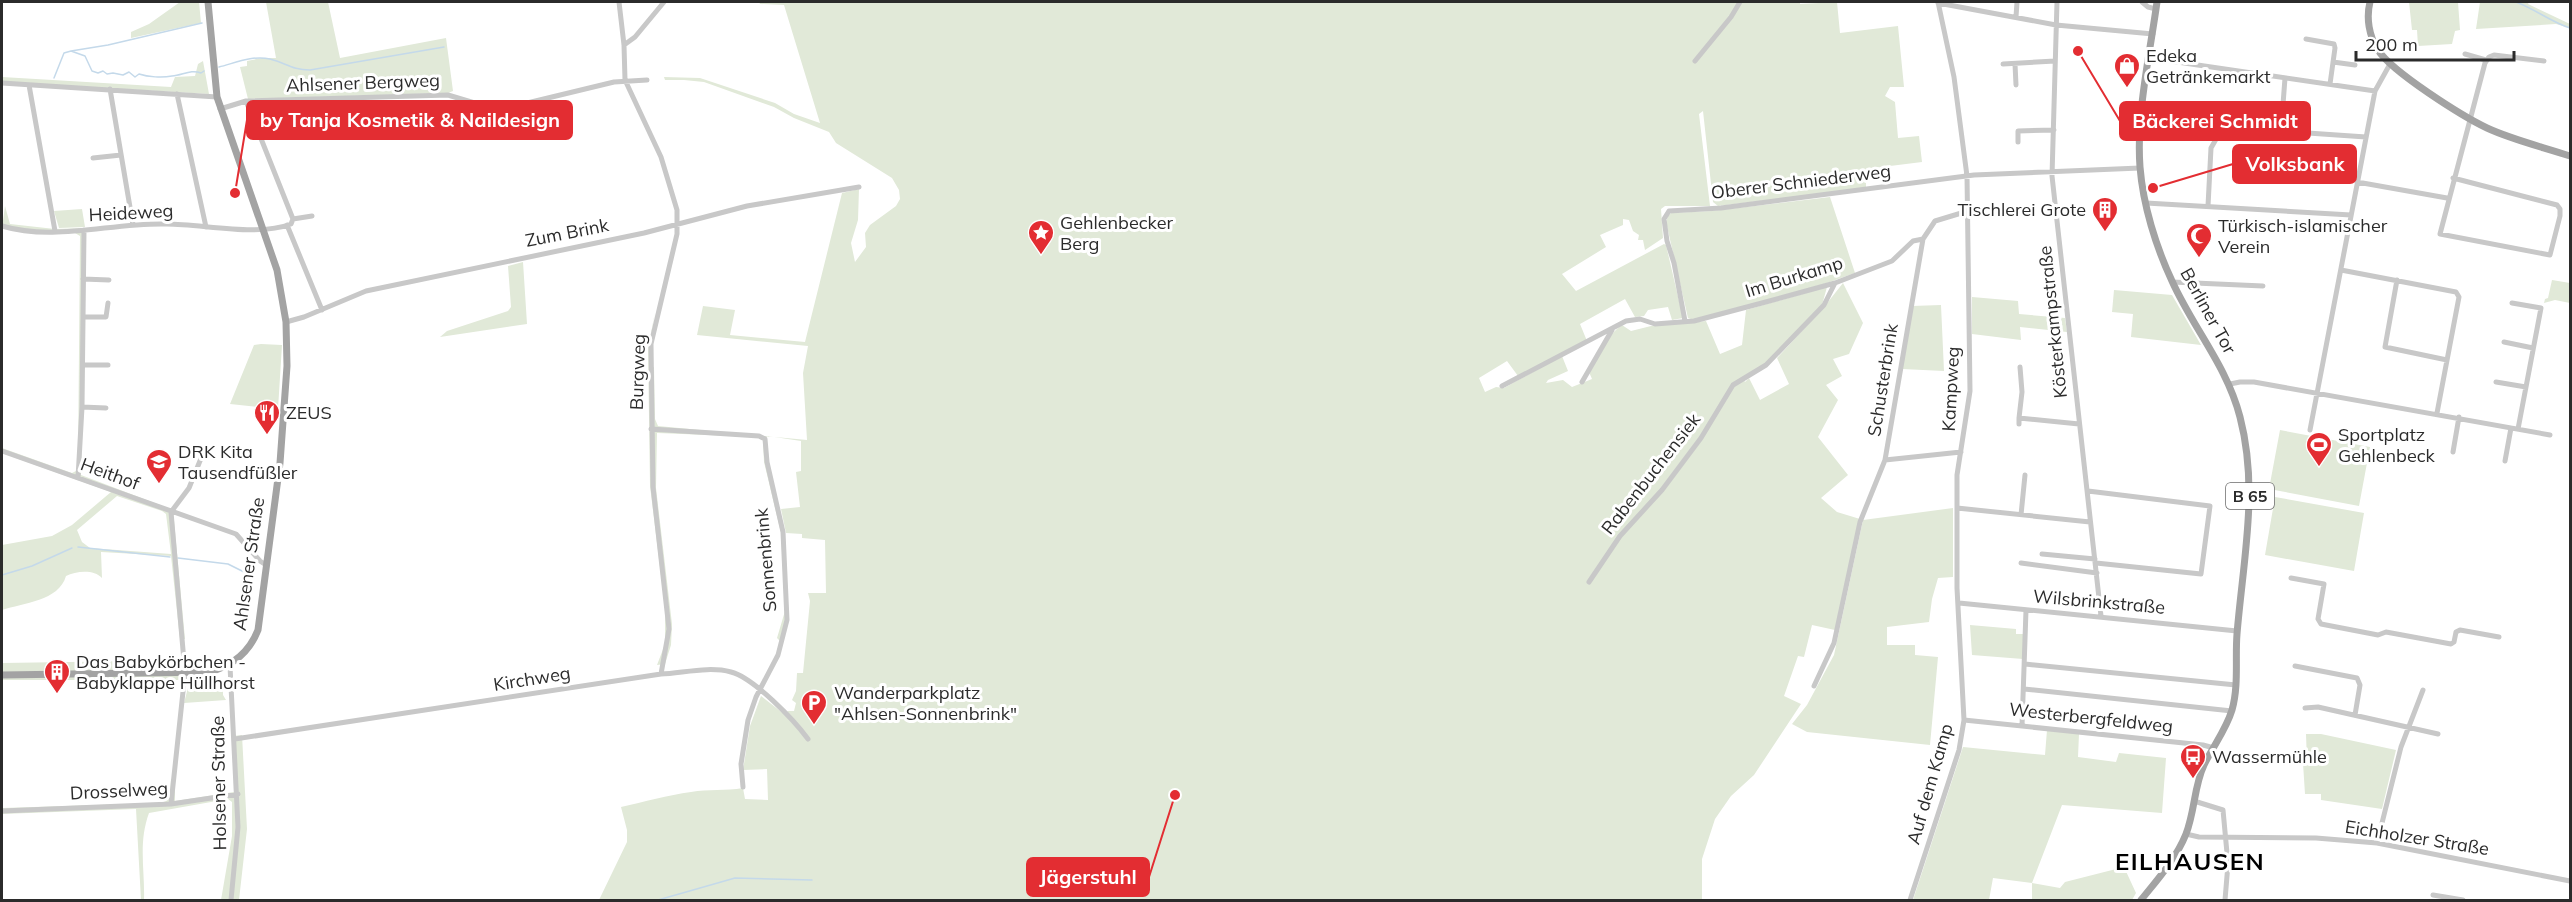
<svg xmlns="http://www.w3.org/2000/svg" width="2572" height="902" font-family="Mulish,sans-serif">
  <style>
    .green { fill: #e1e9d8; fill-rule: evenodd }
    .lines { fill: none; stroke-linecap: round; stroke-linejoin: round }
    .stream { stroke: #c4d9ea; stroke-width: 1.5 }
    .minor { stroke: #c8c8c8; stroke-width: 5 }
    .major { stroke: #a3a3a3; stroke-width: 7 }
    .labels { text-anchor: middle; stroke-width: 6; stroke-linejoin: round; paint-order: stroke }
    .shield { fill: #fff; stroke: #6b6b6b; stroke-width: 1.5 }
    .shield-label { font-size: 16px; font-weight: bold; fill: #2b2b2b }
    .poi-label { font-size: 18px; fill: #2b2b2b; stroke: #fff; text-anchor: start }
    .street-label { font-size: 18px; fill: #2b2b2b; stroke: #fff }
    .district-label { font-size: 24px; font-weight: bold; letter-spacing: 1.5px; fill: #000; stroke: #fff }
    .leader { fill: none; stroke: #e32d32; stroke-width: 2 }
    .callout-dot { fill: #e32d32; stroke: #fff; stroke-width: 2 }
    .callout { fill: #e32d32; stroke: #e32d32; stroke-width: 2 }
    .callout-label { font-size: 20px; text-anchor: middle; font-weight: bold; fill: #fff }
  </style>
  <rect width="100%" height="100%" fill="#fff"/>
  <!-- green -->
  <path class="green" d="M180,2H199L201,23L131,38V32L149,24Z
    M266,2H328L340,58L446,38L453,91L448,93L248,99L240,67L247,66V61L262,58H276Z
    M759,2H1800V4L1837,2L1840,33L1898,26L1904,87H1890L1885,96L1895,102L1898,138L1919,136L1922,162L1866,169V188L1718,206L1713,202L1703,111L1699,114L1710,206H1665L1661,209L1663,238L1645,250L1643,240H1638L1639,235L1633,231L1629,220L1623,219V225L1600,235L1606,247L1562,274L1576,291L1664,244L1666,245L1683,318L1672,320L1668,307L1648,310L1644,316L1635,317L1625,299L1580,324L1587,341L1518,376L1507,361L1479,378L1485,392L1496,387L1504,388L1562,356L1568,371L1548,380L1546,383L1563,380L1572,387L1592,379L1589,372C1597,356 1607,335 1622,325L1631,331L1651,326L1706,321L1720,354L1742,345L1746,310L1827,287L1822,305L1765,364L1743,378L1745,382L1749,378L1760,400L1789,384L1777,358L1824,307L1843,283L1863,323L1849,354L1833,359L1842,376L1826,385L1838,400L1818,437L1848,475L1821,498L1837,512L1860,519L1835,630L1812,625L1804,657L1798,656L1784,696L1801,704L1754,775L1731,796L1715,819L1702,859V900H599L627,842V830L621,807C644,802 668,795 691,792C708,789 726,791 743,788L745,799L768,800L767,769L743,770L750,726L761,696L784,714L788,711H794L796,703L792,700L796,691L797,673H803L810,601L808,593H826L825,540L802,538V534L786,533L781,509L800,507L796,472L801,471V441L768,436L764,439L765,462L782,533L786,604V620L781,642L777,638L785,611L781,533L764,462L763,440L758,437L657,433L656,488L672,624L671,645L665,664L657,665L665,644V608L650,486L648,349L655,312L650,343V368L654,367L655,419L658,426L807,440L803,373L808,346L697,335L703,306L735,310L730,335L805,342L842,193L859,189L858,220L851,243L855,262L866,247L865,233L870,225L896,206L900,199L899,190L892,178L836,143L829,132L794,118L774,107L704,82L684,80H665L664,77L700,78L775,103L794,114L820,123L784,5L760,4Z
    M2409,2H2458L2460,30L2455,31L2452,44L2418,46L2417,30H2412Z
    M2480,2H2529L2528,4L2570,24V28L2556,24L2476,29Z
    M203,61L209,94L2,82V77L171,87L175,77L195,76L198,64Z
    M1830,197L1855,273L1824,284L1694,320L1688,318L1666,222L1668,216L1671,213L1712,211Z
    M5,206L10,224L55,229L85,228L81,475L173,510L185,639H180L171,556L101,552L102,578C94,569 76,571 66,576C59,601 23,603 2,610V545L52,536L72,525L111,492L2,453V448L72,473L76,471L78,465L80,236L75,233L2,228ZM117,496L162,511L166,514L171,554L90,548L82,542L77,530Z
    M82,209L85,227L59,228L54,211Z
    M523,262L527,324L440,337L447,331L508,311L511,307L508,266Z
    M2552,280L2570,283V303L2555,300L2544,303L2545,299L2548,298Z
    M2114,290L2172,295L2201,345L2131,337L2133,314L2112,312Z
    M1972,297L2018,301L2019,314L2065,318L2067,332L2020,327L2021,340L1972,334Z
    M1941,305L1944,371L1902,369L1912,306Z
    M261,344L282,345L278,409L230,404L254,345Z
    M2280,430L2370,447L2359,506L2269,489Z
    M2275,497L2364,513L2354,571L2265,555Z
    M1953,508V577L1938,578L1932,599L1929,622L1887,627V645H1915V655L1938,657L1930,745L1807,732L1792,724L1807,705L1834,655L1863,520Z
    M1970,625L2016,629V634H2024L2023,659L1972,655Z
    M135,661L153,666L181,668V680H2V663Z
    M215,678L223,681V695L226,700L184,703L190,680Z
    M2047,730L2079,734L2078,757L2116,762L2119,753L2166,758L2162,813L2062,805L2032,883L2060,888L2065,882L2124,867L2136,893L2132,900H2032V883L1993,878L1989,900H1913L1963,747L2045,755Z
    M2306,734H2321L2396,750L2382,809L2321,800V794H2305L2303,763L2307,762Z
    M242,735L247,829L239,900H221L232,836V802L228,799L149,813C138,843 145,870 144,900H141L136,809L2,814V808L160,803L170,798L171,779H175V801L234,792L233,736Z"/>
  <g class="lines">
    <!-- stream -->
    <path class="stream" d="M2516,2C2535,9 2551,22 2570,28
      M71,51L108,45L202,23
      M219,67C235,63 253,55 270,59C286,63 292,70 310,70L444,47
      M54,78L64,53L71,51L85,56L92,71L98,73L103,71L107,74L113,73L123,75L129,72L135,77L139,74C148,77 162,78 172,76C183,75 191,69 201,73L204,71
      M78,547L170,557
      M178,558L228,564L244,572
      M2,575L32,566L72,548
      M658,900L735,878L812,880"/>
    <!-- minor -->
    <path class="minor" d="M619,2L624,45L625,80L661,157L677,210V234L651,344L653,487L669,629L661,674
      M2057,2L2052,176L2101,616
      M2142,2L2148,7L2156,9
      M1938,3L2056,25L2153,34
      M2016,17L2017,2
      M2306,39L2334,44L2335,48L2330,84
      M624,45L635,37L664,2
      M2465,54L2486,60
      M2150,58L2375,91
      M1695,61L1731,17L1740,2
      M2333,62L2355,65
      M2003,64L2055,61
      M2015,64L2016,85
      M2,83L217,97
      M29,85L55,231
      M110,89L133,225
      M177,94L206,227
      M246,101L293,219
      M220,109L246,101L448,95L498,110L614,82L647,80
      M2250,129L2366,137
      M2281,131L2285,78
      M2018,142V131L2054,130
      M93,158L121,155
      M2453,178L2557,205L2560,209V216L2550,255L2440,234L2485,63L2489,57L2494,55L2544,61
      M2357,182L2447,198
      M2146,203L2351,215
      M2208,206L2211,148L2223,127L2238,128
      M287,225L322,310
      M2,226C55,242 113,222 167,224C203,224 258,237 291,224L293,219L312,216
      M2341,270L2456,292L2459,297L2437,413
      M83,279L109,280
      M2397,280L2385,347L2447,360
      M2172,282L2263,286
      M2512,303L2541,308L2518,429
      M83,317H106L108,303
      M1685,321L1674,263L1667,241L1664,219L1669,211L1721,208L1974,175L2140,168
      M286,322L304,317L366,291L644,233L747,206L859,187
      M2504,342L2533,348
      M83,365H108
      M1582,382L1612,330
      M2496,382L2526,387
      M2230,384L2240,382H2254L2550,435
      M1502,386L1626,321L1640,319L1655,324L1694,321L1762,303L1835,283L1892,261L1913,241L1923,239
      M82,407L106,408
      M2019,418L2022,392L2020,367
      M2019,424V418L2079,424
      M651,429L759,436L765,439L767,462L783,532L787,620L778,655L756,697L748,720L741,764L743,787
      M2310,430L2375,91L2390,64
      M2,451L236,534L260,561L266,565
      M2453,452L2459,417
      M1885,460L1961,452
      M2505,461L2511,428
      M78,478L82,407L84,230
      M2088,491L2210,506L2201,574L2096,563
      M1957,508L2090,522
      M2021,515L2025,475
      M2042,554L2095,559
      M2021,563L2097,573
      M2291,578L2324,584L2318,619L2321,624L2378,635L2386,632L2451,644L2454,642L2456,632L2460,630L2499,637
      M1589,582L1620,536L1662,490L1701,438L1733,385L1766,365L1824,305L1835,283
      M1959,603L2237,631
      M2025,664L2236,685
      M230,666L238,827L231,900
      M2295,666L2357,678L2360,685L2355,715
      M1814,686L1834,643L1860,522L1885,460L1923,239L1935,221L1968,211
      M2024,689L2232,711
      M2305,708L2318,707L2438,734
      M1964,720L2203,745L2214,748
      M2022,726L2026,610
      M235,739L661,674C683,673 709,666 731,672C754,678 794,720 808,739
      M2194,801L2223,810L2228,864L2225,900
      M171,804L185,673L171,512L189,488L206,446
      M2,811L171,804L238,794
      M2186,834L2199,837L2316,838L2377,843L2570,881
      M2377,843L2401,747L2423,690
      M2433,895L2463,900
      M1910,900L1959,750L1964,720L1957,588V475L1970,391L1967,176L1954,77L1938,2"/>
    <!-- major -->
    <path class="major" d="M2370,2C2366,18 2369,36 2378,50C2392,72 2462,116 2487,128C2513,140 2543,147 2570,156
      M2,675L209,672C232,666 249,653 258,630L280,463L287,366L286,322L277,270L217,97L208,2
      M2141,900C2157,880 2176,859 2186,834C2195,811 2194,786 2204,765C2213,746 2226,730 2232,710C2239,685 2235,659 2237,634C2243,560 2259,490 2240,417C2227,366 2193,328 2172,281C2156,247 2143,205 2140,167C2136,115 2150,53 2157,2"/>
  </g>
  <!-- icons -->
  <defs>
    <symbol id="shop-pin" viewBox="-11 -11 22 30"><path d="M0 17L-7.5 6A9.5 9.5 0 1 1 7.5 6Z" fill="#e32d32" stroke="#fff"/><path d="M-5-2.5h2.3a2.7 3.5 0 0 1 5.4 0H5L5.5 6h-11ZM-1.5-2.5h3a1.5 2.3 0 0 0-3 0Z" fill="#fff"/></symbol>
    <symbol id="building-pin" viewBox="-11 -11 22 30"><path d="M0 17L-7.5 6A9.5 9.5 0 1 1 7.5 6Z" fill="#e32d32" stroke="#fff"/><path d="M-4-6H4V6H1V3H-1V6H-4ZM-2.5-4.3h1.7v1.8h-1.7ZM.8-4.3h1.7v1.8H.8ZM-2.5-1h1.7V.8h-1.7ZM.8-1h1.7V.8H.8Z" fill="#fff"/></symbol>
    <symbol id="sight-pin" viewBox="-11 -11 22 30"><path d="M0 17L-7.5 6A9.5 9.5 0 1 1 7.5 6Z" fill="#e32d32" stroke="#fff"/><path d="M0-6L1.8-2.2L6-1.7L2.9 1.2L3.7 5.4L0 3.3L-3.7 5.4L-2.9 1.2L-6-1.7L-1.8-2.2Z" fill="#fff"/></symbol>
    <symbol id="mosque-pin" viewBox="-11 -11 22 30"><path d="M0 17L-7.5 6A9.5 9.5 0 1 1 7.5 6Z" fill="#e32d32" stroke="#fff"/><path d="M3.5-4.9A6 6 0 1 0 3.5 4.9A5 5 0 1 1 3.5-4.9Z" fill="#fff"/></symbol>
    <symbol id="restaurant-pin" viewBox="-11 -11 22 30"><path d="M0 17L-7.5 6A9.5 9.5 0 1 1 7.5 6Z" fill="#e32d32" stroke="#fff"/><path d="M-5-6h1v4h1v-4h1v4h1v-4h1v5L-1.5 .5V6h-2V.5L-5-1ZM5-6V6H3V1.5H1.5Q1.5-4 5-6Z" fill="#fff"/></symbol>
    <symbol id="stadium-pin" viewBox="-11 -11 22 30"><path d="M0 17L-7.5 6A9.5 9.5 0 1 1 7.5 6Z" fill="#e32d32" stroke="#fff"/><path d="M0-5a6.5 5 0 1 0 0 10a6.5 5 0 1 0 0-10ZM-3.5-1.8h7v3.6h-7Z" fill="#fff"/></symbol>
    <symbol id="school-pin" viewBox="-11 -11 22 30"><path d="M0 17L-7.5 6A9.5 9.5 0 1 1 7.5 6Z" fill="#e32d32" stroke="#fff"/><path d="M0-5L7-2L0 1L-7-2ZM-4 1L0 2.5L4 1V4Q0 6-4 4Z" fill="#fff"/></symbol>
    <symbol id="parking-pin" viewBox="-11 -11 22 30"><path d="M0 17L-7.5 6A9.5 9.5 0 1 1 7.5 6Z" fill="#e32d32" stroke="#fff"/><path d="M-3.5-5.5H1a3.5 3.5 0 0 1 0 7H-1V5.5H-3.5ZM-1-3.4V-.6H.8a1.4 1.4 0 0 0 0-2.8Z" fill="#fff"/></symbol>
    <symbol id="bus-pin" viewBox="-11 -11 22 30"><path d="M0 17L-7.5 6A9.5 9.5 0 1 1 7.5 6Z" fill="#e32d32" stroke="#fff"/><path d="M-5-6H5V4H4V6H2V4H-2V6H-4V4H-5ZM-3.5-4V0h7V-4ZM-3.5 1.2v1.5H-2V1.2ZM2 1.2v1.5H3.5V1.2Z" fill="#fff"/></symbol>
  </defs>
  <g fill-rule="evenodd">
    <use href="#shop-pin" x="2112" y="51" width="30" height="40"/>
    <use href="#building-pin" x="2090" y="195" width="30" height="40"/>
    <use href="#sight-pin" x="1026" y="218" width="30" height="40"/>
    <use href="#mosque-pin" x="2184" y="221" width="30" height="40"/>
    <use href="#restaurant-pin" x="252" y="398" width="30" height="40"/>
    <use href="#stadium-pin" x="2304" y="430" width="30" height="40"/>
    <use href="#school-pin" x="144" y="447" width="30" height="40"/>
    <use href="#building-pin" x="42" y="657" width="30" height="40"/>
    <use href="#parking-pin" x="799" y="688" width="30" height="40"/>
    <use href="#bus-pin" x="2178" y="742" width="30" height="40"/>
  </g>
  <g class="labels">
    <!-- shield labels -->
    <rect class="shield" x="2226" y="483" width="48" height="26" rx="4.5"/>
    <g class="shield-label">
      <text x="2250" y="502">B 65</text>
    </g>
    <!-- poi labels -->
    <g class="poi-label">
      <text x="2146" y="62">Edeka<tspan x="2146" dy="21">Getränkemarkt</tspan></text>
      <text x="2086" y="216" text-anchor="end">Tischlerei Grote</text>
      <text x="1060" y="229">Gehlenbecker<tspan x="1060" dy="21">Berg</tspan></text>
      <text x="2218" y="232">Türkisch-islamischer<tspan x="2218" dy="21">Verein</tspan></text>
      <text x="286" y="419">ZEUS</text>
      <text x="2338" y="441">Sportplatz<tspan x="2338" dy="21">Gehlenbeck</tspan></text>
      <text x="178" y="458">DRK Kita<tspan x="178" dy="21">Tausendfüßler</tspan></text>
      <text x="76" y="668">Das Babykörbchen -<tspan x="76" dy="21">Babyklappe Hüllhorst</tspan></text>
      <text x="834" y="699">Wanderparkplatz<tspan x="834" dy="21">"Ahlsen-Sonnenbrink"</tspan></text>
      <text x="2212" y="763">Wassermühle</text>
    </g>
    <!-- street labels -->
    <g class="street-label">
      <text transform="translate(363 83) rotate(-2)" y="6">Ahlsener Bergweg</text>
      <text transform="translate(1801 182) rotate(-7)" y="6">Oberer Schniederweg</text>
      <text transform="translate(131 213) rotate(-3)" y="6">Heideweg</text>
      <text transform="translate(567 233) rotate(-11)" y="6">Zum Brink</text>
      <text transform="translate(1794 277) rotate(-17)" y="6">Im Burkamp</text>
      <text transform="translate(2208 311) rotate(61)" y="6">Berliner Tor</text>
      <text transform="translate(2053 322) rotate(-96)" y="6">Kösterkampstraße</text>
      <text transform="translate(638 372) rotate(-88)" y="6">Burgweg</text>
      <text transform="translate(1883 380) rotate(-81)" y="6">Schusterbrink</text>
      <text transform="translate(1951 389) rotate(-87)" y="6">Kampweg</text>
      <text transform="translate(110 474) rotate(20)" y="6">Heithof</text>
      <text transform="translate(1651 474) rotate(-52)" y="6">Rabenbuchensiek</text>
      <text transform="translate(766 560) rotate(-95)" y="6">Sonnenbrink</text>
      <text transform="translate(249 564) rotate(-82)" y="6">Ahlsener Straße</text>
      <text transform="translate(2099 602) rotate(5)" y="6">Wilsbrinkstraße</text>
      <text transform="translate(532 679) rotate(-9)" y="6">Kirchweg</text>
      <text transform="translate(2091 718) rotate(6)" y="6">Westerbergfeldweg</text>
      <text transform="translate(219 783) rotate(-91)" y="6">Holsener Straße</text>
      <text transform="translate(1930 784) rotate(-74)" y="6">Auf dem Kamp</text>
      <text transform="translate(119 791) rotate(-3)" y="6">Drosselweg</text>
      <text transform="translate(2417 838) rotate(9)" y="6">Eichholzer Straße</text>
    </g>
    <!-- district labels -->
    <g class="district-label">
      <text x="2190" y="870">EILHAUSEN</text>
    </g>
  </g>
  <!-- callouts -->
  <path class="leader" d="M235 193L247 120M2078 51L2120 121M2153 188L2233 164M1175 795L1149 877"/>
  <g class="callout-dot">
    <circle cx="235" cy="193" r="6"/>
    <circle cx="2078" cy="51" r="6"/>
    <circle cx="2153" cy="188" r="6"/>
    <circle cx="1175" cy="795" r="6"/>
  </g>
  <g class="callout">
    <rect x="247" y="101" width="325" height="38" rx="6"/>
    <rect x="2120" y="102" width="190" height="38" rx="6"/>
    <rect x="2233" y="145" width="123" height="38" rx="6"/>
    <rect x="1027" y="858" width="122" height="38" rx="6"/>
  </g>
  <g class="callout-label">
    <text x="410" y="127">by Tanja Kosmetik &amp; Naildesign</text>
    <text x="2215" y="128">Bäckerei Schmidt</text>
    <text x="2295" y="171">Volksbank</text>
    <text x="1088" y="884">Jägerstuhl</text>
  </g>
  <!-- border -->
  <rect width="2572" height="902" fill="none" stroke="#2b2b2b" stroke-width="6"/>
  <!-- scale -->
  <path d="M2356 51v9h158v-9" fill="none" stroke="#2b2b2b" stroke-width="3"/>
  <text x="2365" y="51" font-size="18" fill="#2b2b2b" stroke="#ffffff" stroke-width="4.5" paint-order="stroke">200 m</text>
</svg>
